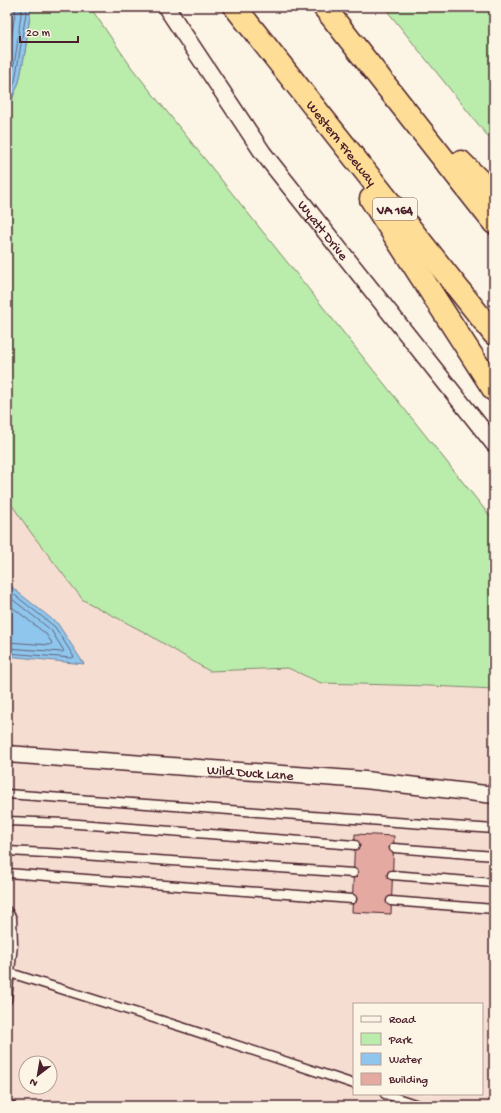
<svg xmlns="http://www.w3.org/2000/svg" width="501" height="1113" font-family="'Gochi Hand',sans-serif">
  <style>
    .built { fill: #f5ded1; fill-rule: evenodd }
    .green { fill: #baecac; stroke: #82866c }
    .water { fill: #8ec6ed; stroke: #73839f }
    .lines { fill: none; stroke-linecap: round; stroke-linejoin: round }
    .shore { stroke: #656279; stroke-width: 1 }
    .building { fill: #e4aaa2; stroke: #4a1f2b }
    .lane-casing { stroke: #4a1f2b; stroke-width: 11 }
    .street-casing { stroke: #4a1f2b; stroke-width: 19 }
    .highway-casing { stroke: #4a1f2b; stroke-width: 25 }
    .lane { stroke: #fcf5e5; stroke-width: 8 }
    .street { stroke: #fcf5e5; stroke-width: 16 }
    .highway { stroke: #fedd96; stroke-width: 22 }
    .labels { text-anchor: middle; stroke-width: 3; stroke-linejoin: round; paint-order: stroke }
    .shield { fill: #fcf5e5; stroke: #7f5f63; stroke-width: 1 }
    .shield-label { font-size: 13px; font-weight: bold; fill: #4a1f2b }
    .street-label { font-size: 14px; fill: #4a1f2b; stroke: #fcf5e5 }
  </style>
  <rect width="100%" height="100%" fill="#fcf5e5"/>
  <filter id="ink" filterUnits="userSpaceOnUse"><feTurbulence type="fractalNoise" baseFrequency=".025" numOctaves="2"/><feDisplacementMap in="SourceGraphic" scale="8" xChannelSelector="R" yChannelSelector="G"/><feConvolveMatrix kernelMatrix="1 2 1 2 8 2 1 2 1" color-interpolation-filters="sRGB"/></filter>
  <g filter="url(#ink)">
    <!-- built -->
    <path class="built" d="M31,7H90L132,68L494,521V1106H7V112L19,82ZM354,1004H482V1094H354ZM26,1063H50V1087H26Z"/>
    <!-- green -->
    <path class="green" d="M31,7H90L132,68L494,521V689L430,686L321,683L288,668L209,671L146,633L83,600L32,534L7,498V112L19,82L25,52Z
      M384,7H494V144Z"/>
    <!-- water -->
    <path class="water" d="M7,7H31L25,52L19,82L7,112Z
      M7,580L14,589L58,624L84,664L7,656Z"/>
    <g class="lines">
      <!-- shore -->
      <path class="shore" d="M7,66L16,7
        M7,88C17,63 18,34 22,7
        M7,102L15,81L27,7
        M7,587L11,592L55,627L74,657L72,658L7,653
        M7,595L51,630L64,651L62,652L7,648
        M7,603L46,634L52,643L50,645L7,642"/>
    </g>
    <!-- building -->
    <path class="building" d="M355,834L394,836L391,914L352,912Z"/>
    <g class="lines">
      <defs>
        <path id="lane" d="M7,794L494,829
          M7,821L65,823L355,845
          M394,848L494,856
          M7,851L67,854L353,873
          M7,873L352,899
          M392,875L494,883
          M391,901L494,909
          M7,911L12,918L13,944L7,1000
          M7,972L185,1028L354,1084
          M385,1094L421,1106
          M7,1104L12,1106"/>
        <g id="street">
          <path id="s1" d="M166,7L263,153L494,444"/>
          <path id="s2" d="M7,754L365,780L494,795"/>
        </g>
        <g id="highway">
          <path id="s3" d="M235,7L494,334"/>
          <path d="M324,7L494,223"/>
          <path d="M461,162L494,195"/>
          <path d="M371,199L494,390"/>
        </g>
      </defs>
      <!-- lane casing -->
      <use href="#lane" class="lane-casing"/>
      <!-- street casing -->
      <use href="#street" class="street-casing"/>
      <!-- highway casing -->
      <use href="#highway" class="highway-casing"/>
      <!-- lane -->
      <use href="#lane" class="lane"/>
      <!-- street -->
      <use href="#street" class="street"/>
      <!-- highway -->
      <use href="#highway" class="highway"/>
    </g>
  </g>
  <g class="labels">
    <!-- shield labels -->
    <rect class="shield" x="373" y="198" width="44" height="22" rx="3"/>
    <g class="shield-label">
      <text x="395" y="214">VA 164</text>
    </g>
    <!-- street labels -->
    <g class="street-label">
      <text dy="5" stroke="none"><textPath href="#s3" startOffset="173">Western Freeway</textPath></text>
      <text dy="5" stroke="none"><textPath href="#s1" startOffset="273">Wyatt Drive</textPath></text>
      <text dy="5" stroke="none"><textPath href="#s2" startOffset="244">Wild Duck Lane</textPath></text>
    </g>
  </g>
  <!-- margin -->
  <rect width="501" height="1113" fill="none" stroke="#fcf5e5" stroke-width="24"/>
  <rect x="12" y="12" width="477" height="1089" fill="none" stroke="#4a1f2b" stroke-width="1.5" filter="url(#ink)"/>
  <!-- legend -->
  <rect x="353" y="1003" width="130" height="92" fill="#fcf5e5" stroke="#b59f9b"/>
  <rect x="361" y="1016" width="20" height="6" fill="#fcf5e5" stroke="#b59f9b"/>
  <text x="389" y="1023" font-size="12" fill="#4a1f2b">Road</text>
  <rect x="361" y="1033" width="20" height="12" fill="#baecac" stroke="#b59f9b"/>
  <text x="389" y="1043" font-size="12" fill="#4a1f2b">Park</text>
  <rect x="361" y="1053" width="20" height="12" fill="#8ec6ed" stroke="#b59f9b"/>
  <text x="389" y="1063" font-size="12" fill="#4a1f2b">Water</text>
  <rect x="361" y="1073" width="20" height="12" fill="#e4aaa2" stroke="#b59f9b"/>
  <text x="389" y="1083" font-size="12" fill="#4a1f2b">Building</text>
  <!-- north arrow -->
  <g transform="translate(38 1075) rotate(211)"><circle r="19" fill="#fcf5e5" stroke="#b59f9b"/>
  <path d="M0-3L7 15L0 10L-7 15Z" fill="#4a1f2b"/>
  <text y="-6" font-size="11" font-weight="bold" text-anchor="middle" fill="#4a1f2b">N</text>
  </g>
  <!-- scale -->
  <path d="M20 36v6h58v-6" fill="none" stroke="#4a1f2b" stroke-width="2"/>
  <text x="26" y="36" font-size="12" fill="#4a1f2b" stroke="#fcf5e5" stroke-width="3" paint-order="stroke">20 m</text>
</svg>
